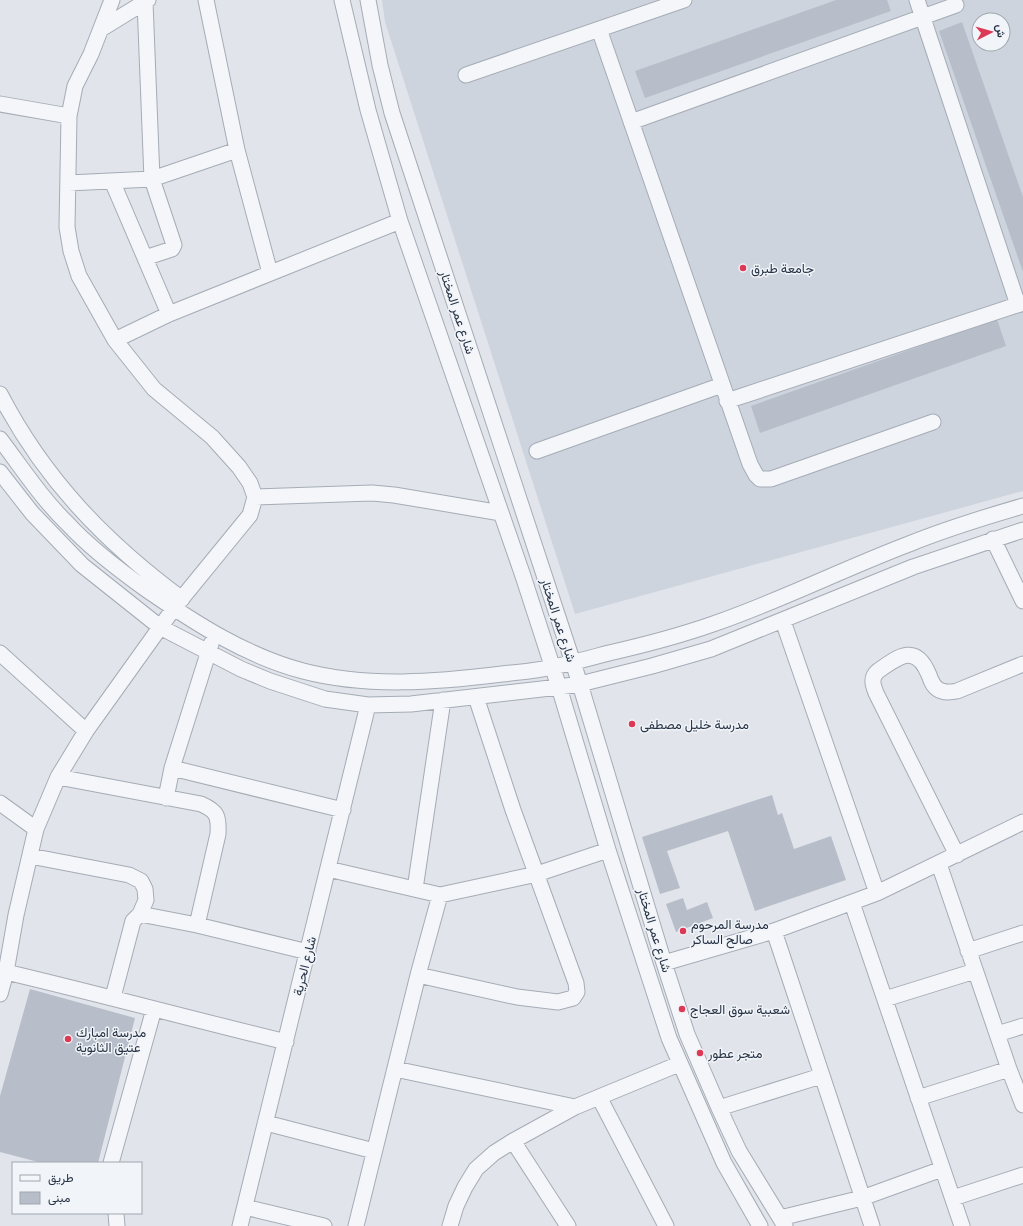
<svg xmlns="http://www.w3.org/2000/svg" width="1023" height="1226" font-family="'Fira Sans Condensed',Vazirmatn,sans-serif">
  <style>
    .built { fill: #ced4dd; fill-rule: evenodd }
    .building { fill: #b7beca }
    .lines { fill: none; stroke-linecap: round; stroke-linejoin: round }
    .minor-casing { stroke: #a5acb6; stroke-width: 17 }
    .minor { stroke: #f4f6f9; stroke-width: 15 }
    .poi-dot { fill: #dd3957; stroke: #f1f4f8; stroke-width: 1.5 }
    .labels { text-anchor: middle; stroke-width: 3; stroke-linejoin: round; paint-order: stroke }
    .poi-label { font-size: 13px; fill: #273345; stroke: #f1f4f8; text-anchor: start }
    .street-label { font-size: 13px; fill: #273345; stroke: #f1f4f8 }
  </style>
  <rect width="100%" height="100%" fill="#e1e5eb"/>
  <!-- built -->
  <path class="built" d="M382,0H1023V491L575,614L385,22ZM979,20H1003V44H979Z"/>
  <!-- building -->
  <path class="building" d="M836,0H887L891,11L645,98L635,71Z
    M962,22L1023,197V272L939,31Z
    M997,319L1006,346L760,433L751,406Z
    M772,795L778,815L782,813L794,849L831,836L846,880L755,911L728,831L667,851L680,888L660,894L642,837Z
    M683,898L687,910L707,902L713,918L676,932L666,904Z
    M30,989L135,1018L98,1163H42L0,1152V1096Z"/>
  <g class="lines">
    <defs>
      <path id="minor" d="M206,0L237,150L270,273
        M342,0L368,110L400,221L523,576L559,687L608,850L669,1038L724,1163L760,1226
        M368,0L380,65L392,113L580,684L664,963L687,1034L719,1108L739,1151L785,1226
        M917,0L1018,305
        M101,29L148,0
        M599,29L750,464L756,475L760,479H771L933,422
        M466,75L684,0
        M0,104L69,116
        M631,122L956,5
        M112,181L169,314
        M68,183L152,179L237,150
        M145,258L172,249L174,245L152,179L145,2
        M115,340L169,314L400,221
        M0,394C44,479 105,542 182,599
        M727,401L1023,303
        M0,439C22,468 42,499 68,524C91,549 119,570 147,590C195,623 246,656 303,671C368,688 437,682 502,674C519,672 536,671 553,667C572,663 590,658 609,653C644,645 679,636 713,624C780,601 843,569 909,544C946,529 985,517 1023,506
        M537,451L722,385
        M0,472L32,513L82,565L160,627L241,669L270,681L325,699L368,705L411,704L559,687L580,684L652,666L711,649L913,567L1023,530
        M255,497L372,493L394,495L501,513
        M993,539L1023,601
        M783,621L877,893
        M0,653L86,731
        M172,768L343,810
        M58,777L201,804C217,811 219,816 218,834L197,925
        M166,798L172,768L211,644
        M0,803L36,829
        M957,855L876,693C873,685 870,678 878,671C899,656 916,643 929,675C931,681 934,689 942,691C947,693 952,692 957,691L1023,664
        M30,856L129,875L141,881L145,889L146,900L140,914L133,921L113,997
        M939,864L1009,1069L1023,1105
        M328,869L440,895L537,874L608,850
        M415,889L443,700
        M852,903L962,1226
        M140,914L197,925L308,952
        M774,931L872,1226
        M968,951L1023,933
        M664,963L774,931L877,893L1023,822
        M6,972C99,994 192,1019 286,1042
        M418,975L517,997L558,1002L573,998L577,992L576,983L513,810L476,697
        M0,994L6,972L16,915L36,829L58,777L86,731L174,608L250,515L255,497L250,483L239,467L212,437L154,389L115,340L79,276L71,251L67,227L69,116L75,86L91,54L112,0
        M885,999L975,971
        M997,1034L1023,1026
        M395,1069L575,1107
        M599,1097L666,1226
        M918,1098L1009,1069
        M719,1108L821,1076
        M266,1123L374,1151
        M513,1141L568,1226
        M111,1163L154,1009
        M953,1198L1023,1175
        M245,1207L324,1226
        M116,1213L117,1226
        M780,1218L862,1198L942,1169
        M240,1226L368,705
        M356,1226L418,975L440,895
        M450,1226L456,1206L465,1187L476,1169L494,1153L513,1141L575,1107L679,1064"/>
    </defs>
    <!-- minor casing -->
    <use href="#minor" class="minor-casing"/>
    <!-- minor -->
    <use href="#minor" class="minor"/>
  </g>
  <!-- markers -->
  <g class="poi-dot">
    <circle cx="743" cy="268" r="4"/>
    <circle cx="632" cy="724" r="4"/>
    <circle cx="683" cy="931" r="4"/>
    <circle cx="682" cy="1009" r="4"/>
    <circle cx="68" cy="1039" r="4"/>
    <circle cx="700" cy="1053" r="4"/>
  </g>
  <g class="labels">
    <!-- poi labels -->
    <g class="poi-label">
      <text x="751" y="273">جامعة طبرق</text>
      <text x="640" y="729">مدرسة خليل مصطفى</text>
      <text x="691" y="929">مدرسة المرحوم<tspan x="691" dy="15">صالح الساكر</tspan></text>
      <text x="690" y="1014">شعبية سوق العجاج</text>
      <text x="76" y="1037">مدرسة امبارك<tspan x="76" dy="15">عتيق الثانوية</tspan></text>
      <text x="708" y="1058">متجر عطور</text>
    </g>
    <!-- street labels -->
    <g class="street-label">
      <text transform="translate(458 312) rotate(72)" y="5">شارع عمر المختار</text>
      <text transform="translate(559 620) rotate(72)" y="5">شارع عمر المختار</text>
      <text transform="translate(655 930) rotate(73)" y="5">شارع عمر المختار</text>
      <text transform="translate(304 966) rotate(-76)" y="5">شارع الحرية</text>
    </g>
  </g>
  <!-- legend -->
  <rect x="12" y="1162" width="130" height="52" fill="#f1f4f8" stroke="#a0a7b0"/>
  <rect x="20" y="1175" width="20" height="6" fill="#f4f6f9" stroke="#a0a7b0"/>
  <text x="48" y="1182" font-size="12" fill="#273345">طريق</text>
  <rect x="20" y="1192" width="20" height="12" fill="#b7beca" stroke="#a0a7b0"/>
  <text x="48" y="1202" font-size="12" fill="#273345">مبنى</text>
  <!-- north arrow -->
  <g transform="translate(991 32) rotate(84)"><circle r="19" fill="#f1f4f8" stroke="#a0a7b0"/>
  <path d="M0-3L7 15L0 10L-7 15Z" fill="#dd3957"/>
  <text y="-6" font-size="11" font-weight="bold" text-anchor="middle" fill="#273345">ش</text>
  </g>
</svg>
